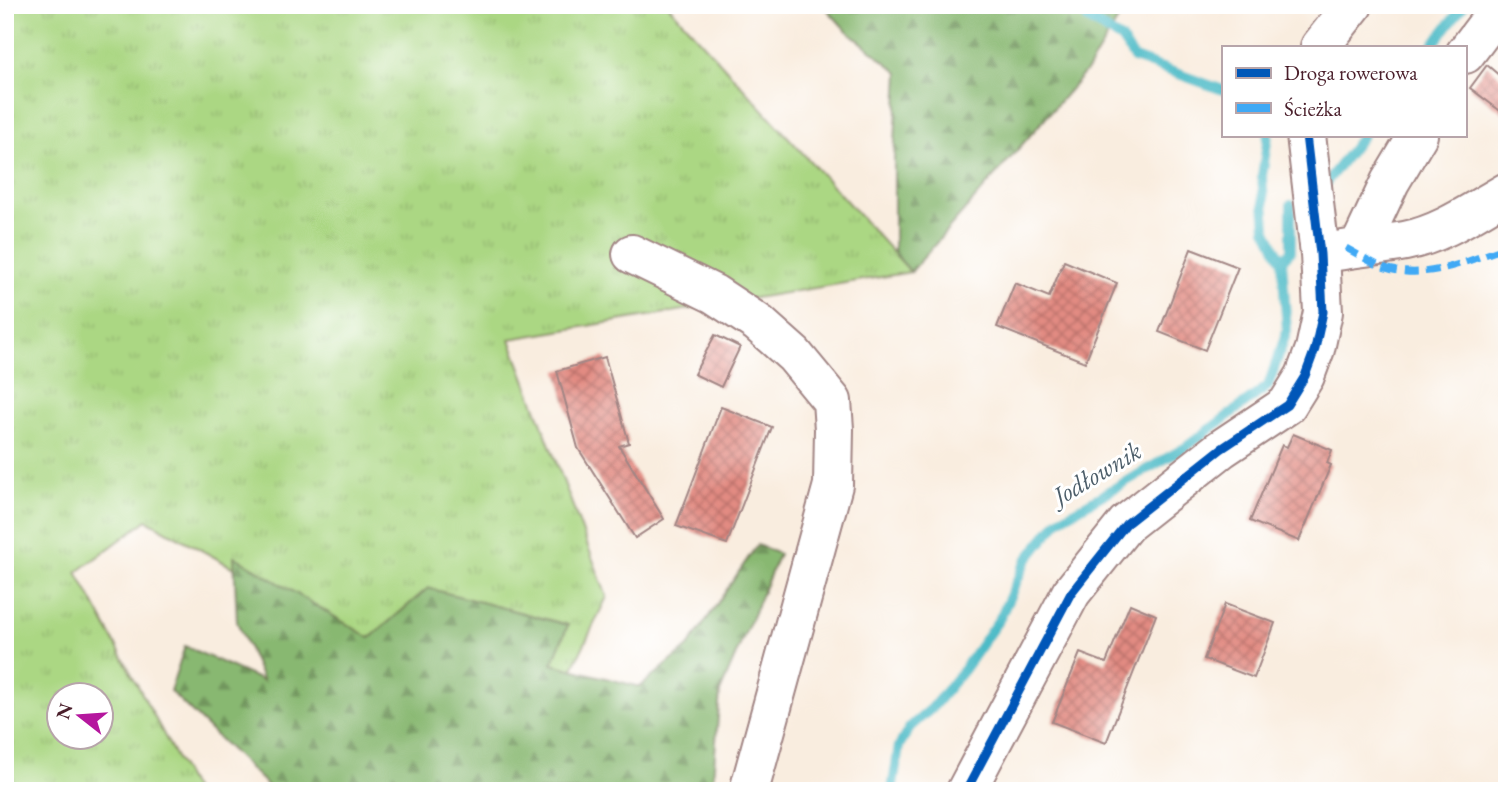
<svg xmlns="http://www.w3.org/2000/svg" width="1512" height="796" font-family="'EB Garamond',serif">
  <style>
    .grass { fill: url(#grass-tufts); stroke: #7a7b57; stroke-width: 2; fill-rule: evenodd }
    .forest { fill: url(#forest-firs); stroke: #696c4e; stroke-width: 2 }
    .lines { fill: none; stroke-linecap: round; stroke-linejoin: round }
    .stream { stroke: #4ebbc7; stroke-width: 10 }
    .building { fill: url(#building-cross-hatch) }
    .minor-casing { stroke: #a28685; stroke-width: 42 }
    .minor { stroke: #fff; stroke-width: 38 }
    .quiet { stroke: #3fa9f5; stroke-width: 7; stroke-dasharray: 14 7; stroke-linecap: butt }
    .cycleway-casing { stroke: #fff; stroke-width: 13 }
    .cycleway { stroke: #0057b8; stroke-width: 9 }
    .labels { text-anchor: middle; stroke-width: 6; stroke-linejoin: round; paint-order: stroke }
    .water-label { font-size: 26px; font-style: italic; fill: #4c5d69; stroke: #fff }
  </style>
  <defs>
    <pattern id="grass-tufts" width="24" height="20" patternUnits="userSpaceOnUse" patternTransform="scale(1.75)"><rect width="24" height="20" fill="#abd783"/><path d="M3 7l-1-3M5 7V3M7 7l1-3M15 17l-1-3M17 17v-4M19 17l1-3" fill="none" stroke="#95b871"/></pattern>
    <pattern id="forest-firs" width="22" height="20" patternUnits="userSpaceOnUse" patternTransform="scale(1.75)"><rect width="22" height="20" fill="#88b871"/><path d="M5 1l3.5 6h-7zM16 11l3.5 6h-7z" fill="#71955d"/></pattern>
    <pattern id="building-cross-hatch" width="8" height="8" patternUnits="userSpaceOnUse" patternTransform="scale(1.75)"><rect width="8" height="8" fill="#e28b82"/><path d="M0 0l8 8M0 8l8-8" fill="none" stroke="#b9716b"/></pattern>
  </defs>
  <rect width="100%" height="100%" fill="#fff"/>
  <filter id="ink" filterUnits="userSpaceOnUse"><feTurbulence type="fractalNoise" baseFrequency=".0143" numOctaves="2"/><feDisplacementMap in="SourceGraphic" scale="14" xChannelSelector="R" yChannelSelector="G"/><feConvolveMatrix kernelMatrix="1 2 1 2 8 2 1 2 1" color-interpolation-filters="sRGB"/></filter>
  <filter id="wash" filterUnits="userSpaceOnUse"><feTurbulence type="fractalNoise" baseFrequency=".00686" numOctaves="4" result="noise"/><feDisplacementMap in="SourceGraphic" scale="28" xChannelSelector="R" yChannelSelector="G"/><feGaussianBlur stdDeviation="1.57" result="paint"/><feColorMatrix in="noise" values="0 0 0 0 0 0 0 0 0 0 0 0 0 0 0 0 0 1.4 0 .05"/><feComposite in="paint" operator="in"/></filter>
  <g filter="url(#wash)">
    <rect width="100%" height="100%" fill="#f9eddf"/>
    <!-- grass -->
    <path class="grass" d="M5,5H668L911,272L510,339L607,597L561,693L384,651L147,520L77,572L194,791H5ZM60,694H102V736H60Z"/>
    <!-- forest -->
    <path class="forest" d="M815,5H1127L1088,69L911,272L894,253V158L899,73L845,29L825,7Z
      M757,545L779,554L720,692L712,791H273L170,691L185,646L263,681L237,622L234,556L370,638L428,588L568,625L552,664L640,687L688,647Z"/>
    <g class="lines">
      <!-- stream -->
      <path class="stream" d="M1080,5L1088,19L1121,39L1134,58L1223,90
        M1431,47L1464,5
        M1268,135L1262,176L1266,229L1282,261
        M1325,184L1363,135
        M892,791L899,746L910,727L932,708L964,669L1000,618L1026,561L1059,520L1186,447L1268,386L1287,331L1282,261L1291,251V205"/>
    </g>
    <g id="blocks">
      <!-- building -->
      <path class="building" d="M1487,65L1507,82V116L1470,88Z
        M1191,249L1238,267L1205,350L1159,332Z
        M1064,261L1117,283L1085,362L997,327L1015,283L1049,297Z
        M715,335L740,347L721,387L694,374Z
        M605,357L629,443L619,446L664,519L635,538L578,448L557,371Z
        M721,407L772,427L727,544L676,526Z
        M1293,434L1332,450L1327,463L1331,465L1299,541L1250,521L1282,445L1287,447Z
        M1130,604L1156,615L1106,743L1052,722L1080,653L1106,663Z
        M1225,604L1275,623L1254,678L1204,659Z"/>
    </g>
  </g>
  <g filter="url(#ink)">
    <use href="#blocks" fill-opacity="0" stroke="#a28685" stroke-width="2"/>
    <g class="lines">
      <defs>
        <path id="minor" d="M1320,47L1353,5
          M1465,54L1502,5
          M1360,246L1390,182L1418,135
          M632,254L714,294L758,323L794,355L832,401L834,429L833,485L749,791
          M1320,254C1348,248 1377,246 1405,241C1442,234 1475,210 1507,192
          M966,791L1071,593L1126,524L1221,449L1287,405L1305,376L1315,349L1323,312L1320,254L1306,135"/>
      </defs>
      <!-- minor casing -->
      <use href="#minor" class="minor-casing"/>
      <!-- minor -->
      <use href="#minor" class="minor"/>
      <!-- quiet -->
      <path class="quiet" d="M1346,248C1357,254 1369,261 1380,266C1424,283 1466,261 1507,247"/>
      <defs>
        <path id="cycleway" d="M966,791L1071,593L1126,524L1221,449L1287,405L1305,376L1315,349L1323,312L1320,254L1306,135"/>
      </defs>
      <!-- cycleway casing -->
      <use href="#cycleway" class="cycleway-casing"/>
      <!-- cycleway -->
      <use href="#cycleway" class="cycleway"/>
    </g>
  </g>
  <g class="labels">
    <!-- water labels -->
    <g class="water-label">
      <text transform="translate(1097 473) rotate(-31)" y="9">Jodłownik</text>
    </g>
  </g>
  <!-- margin -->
  <rect width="1512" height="796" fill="none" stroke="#fff" stroke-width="28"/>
  <!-- legend -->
  <rect x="1222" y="46" width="245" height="91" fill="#ffffff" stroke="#b7a5aa" stroke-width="2"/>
  <rect x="1236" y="68" width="35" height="10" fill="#0057b8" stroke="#b7a5aa" stroke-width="2"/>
  <text x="1284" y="80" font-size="21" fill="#4a1f2b">Droga rowerowa</text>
  <rect x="1236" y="103" width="35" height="10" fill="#3fa9f5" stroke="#b7a5aa" stroke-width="2"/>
  <text x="1284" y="116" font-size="21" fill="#4a1f2b">Ścieżka</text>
  <!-- north arrow -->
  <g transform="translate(80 716) rotate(287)"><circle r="33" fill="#ffffff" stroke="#b7a5aa" stroke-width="2"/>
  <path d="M0-5L12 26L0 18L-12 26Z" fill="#b5179e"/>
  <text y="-10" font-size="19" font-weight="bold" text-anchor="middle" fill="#4a1f2b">N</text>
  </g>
</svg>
